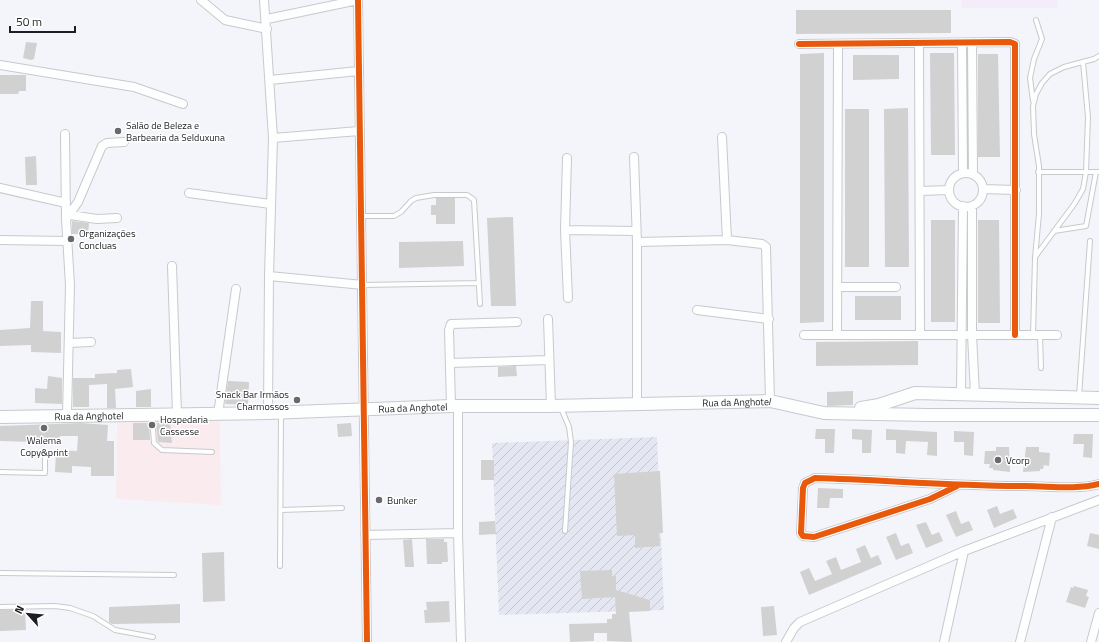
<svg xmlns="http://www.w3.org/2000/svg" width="1099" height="642" font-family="'Titillium Web',sans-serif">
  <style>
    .commercial { fill: #faebee }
    .industrial { fill: url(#industrial-furrows) }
    .education { fill: #f4ecf8 }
    .building { fill: #d1d1d2 }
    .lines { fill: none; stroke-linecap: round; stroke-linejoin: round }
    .service-casing { stroke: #c8c9cd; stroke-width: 6 }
    .minor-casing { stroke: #c8c9cd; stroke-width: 10 }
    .secondary-casing { stroke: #c8c9cd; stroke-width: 14 }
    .service { stroke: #fdfefe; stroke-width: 4 }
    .minor { stroke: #fdfefe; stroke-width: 8 }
    .secondary { stroke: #fdfefe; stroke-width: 12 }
    .cycleway-casing { stroke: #fff; stroke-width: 8 }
    .cycleway { stroke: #e8590c; stroke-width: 6 }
    .poi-dot { fill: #68696d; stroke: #fff; stroke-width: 1.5 }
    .labels { text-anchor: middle; stroke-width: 3; stroke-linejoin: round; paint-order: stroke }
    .poi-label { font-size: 10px; fill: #1d1e21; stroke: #fff; text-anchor: start }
    .street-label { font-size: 10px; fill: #1d1e21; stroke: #fff }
  </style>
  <defs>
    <pattern id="industrial-furrows" width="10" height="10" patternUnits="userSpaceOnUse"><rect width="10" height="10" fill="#e4e7f1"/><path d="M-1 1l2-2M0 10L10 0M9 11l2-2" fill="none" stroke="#c3c6ce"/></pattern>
  </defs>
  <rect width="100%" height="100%" fill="#f4f5fa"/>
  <!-- commercial -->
  <path class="commercial" d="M220,420L221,505L116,499L117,423Z"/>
  <!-- industrial -->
  <path class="industrial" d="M657,437L664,610L499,615L492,443Z"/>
  <!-- education -->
  <path class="education" d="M961,0H1057L1058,8H962Z"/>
  <!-- building -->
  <path class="building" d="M796,10H951V33L796,34Z
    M26,42L37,43L34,59L31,60L23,58Z
    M824,53V322L800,323V54Z
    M930,53H954L955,155H931Z
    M978,54H998L1000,157H978Z
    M853,55H899V79L853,80Z
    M0,75H26V91H19L18,94H0Z
    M908,108L909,267H885L884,109Z
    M845,109H869V267H845Z
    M36,156L37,185H26L25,157Z
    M436,198H455V224H436V215H431V205H436Z
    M513,217L516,306H491L487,218Z
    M931,220H955V322H931Z
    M978,220H999L1000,323H978Z
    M72,221L89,223L88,234H72Z
    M463,241L464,266L399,268V242Z
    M855,296H901V320H855Z
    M31,301H43V331L61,332V353L31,352V345L0,346V330L30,328Z
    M918,341V365L816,366V342Z
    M516,366L517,376L498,377V367Z
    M131,369L133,387L115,389L116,408H107V384L89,385V407H73V378H95V374L117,373V370Z
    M48,376L62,378V404L35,403V388L47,389Z
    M228,381L249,382L248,405L225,404Z
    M151,389V407H136V391Z
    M853,391V405L827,406V392Z
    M81,423L108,425L107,441H114V476H91V467L72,466V473L55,472L56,450L77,451L78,436H60V440H32V442L0,441V426Z
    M133,423H149L150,440H133Z
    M156,423H170L172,443L158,442Z
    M351,423L352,436L338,437L337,424Z
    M816,429H835L834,453H825V439H815Z
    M852,429L872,430L871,453H862V440L852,439Z
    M886,429L937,432V456L927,455L928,442L906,441L905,454L896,453V440H886Z
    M954,431L974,432L973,456L964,455V442H954Z
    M1074,434H1093L1092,458L1083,457L1084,444H1073Z
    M996,447H1009L1010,472L993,470V468H989L990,464H984L985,451H996Z
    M1026,447H1039V452L1050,453L1049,466L1044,465L1043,469H1040V471L1023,472Z
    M481,460H494V480H481Z
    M660,471L663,533H659L660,546L635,548V535L617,536L614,474Z
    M818,488L843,489V498H830L829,508H817Z
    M997,506L1000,514L1013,509L1017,518L994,528L987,510Z
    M956,511L961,524L969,521L973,530L956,537L946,515Z
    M495,521L496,534L479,535V522Z
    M926,522L932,535L939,532L943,541L926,548L916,525Z
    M896,533L901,546L909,543L913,553L896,560L886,537Z
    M1090,533L1099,535V549L1087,546Z
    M412,539L414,567H405L403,540Z
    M426,539H444V542H447L448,562H442V564H427Z
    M865,545L871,558L878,555L882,564L809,595L800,572L809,568L815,581L832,574L826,561L836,557L841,570L861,562L856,549Z
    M224,552L225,601L203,602L202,553Z
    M612,570V576H616V590L650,600V611L629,612L632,642L607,641V633H594V641L570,642L569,624L607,623V619H612V614H616L615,597L582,599L580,571Z
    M1074,586L1088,590L1086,596L1089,597L1085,608L1066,602L1071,587L1073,588Z
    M449,601L450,622L425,623L424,610H427L426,602Z
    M180,604V623L112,624L109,622V607Z
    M774,606L777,635L763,636L761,607Z
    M0,610H25L26,630L0,631Z"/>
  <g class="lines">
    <defs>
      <path id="service" d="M1033,101L1030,78L1034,59L1042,39L1036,20
        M1038,172H1099
        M361,216H394L401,212L411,201L416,198L434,195H467L474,200L480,304
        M1054,231L1086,226L1096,172
        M1035,257L1075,203L1083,189L1086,172L1088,117L1083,62
        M363,285L479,283
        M1033,335L1035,258L1039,214V166L1034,134L1033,106L1036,94L1042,83L1050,74L1064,67L1094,59L1099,56
        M1040,335L1041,368
        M1079,396L1090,241
        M561,408L569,427L571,442L565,531
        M152,417L154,443L162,450L212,452
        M0,472L45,473V458
        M281,510L342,508
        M280,566L281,413
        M0,573L174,575
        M0,607L55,606L70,608L93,616L115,630L153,637"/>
      <path id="minor" d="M201,0L225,20L267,29
        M264,0L273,138L269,276L268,413
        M358,0L367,642
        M267,19L358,0
        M919,43L920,335
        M962,43L963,173
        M972,43L973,174
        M799,44L1010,42L1015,44V335
        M0,65L134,87L183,104
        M270,80L358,71
        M65,134L66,219L70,285L67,415
        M722,137L727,240
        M273,138L359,131
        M634,157L637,242V404
        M567,158L565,230L568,298
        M949 190a17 17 0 1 1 34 0a17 17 0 1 1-34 0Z
        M0,188L66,203
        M983,189L1016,190
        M920,191L949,190
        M189,193L270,204
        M972,206V335L975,394
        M70,215L97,219L117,218
        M66,219L78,202L102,146L107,143L124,142
        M565,230L636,231
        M0,240L67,241
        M637,242L727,240L762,244L766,247L770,401
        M172,266L177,414
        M269,276L363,285
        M837,287H896
        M697,310L769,319
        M548,319L551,406
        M804,335H1057
        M837,335L838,44
        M69,343L91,342
        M450,363L549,360
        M961,394L963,206
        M451,406L449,330L451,324L517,322
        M458,406V533L461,642
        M218,414L236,289
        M957,486L930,499L814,537L803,536L801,533L803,488L805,483L815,478C885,480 955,486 1026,486C1049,486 1076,490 1099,484
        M365,535L458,533
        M786,642L794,628L800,622L964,551L1099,500
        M944,642L964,551
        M1020,642L1052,517
        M1091,642L1099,613"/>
      <g id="secondary">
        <path d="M861,408L879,405L915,393L1099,398"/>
        <path id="s1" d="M0,417L268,413L451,406H551L770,401L824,413L927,415H1099"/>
      </g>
    </defs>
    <!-- service casing -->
    <use href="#service" class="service-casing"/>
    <!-- minor casing -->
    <use href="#minor" class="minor-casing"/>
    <!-- secondary casing -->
    <use href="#secondary" class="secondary-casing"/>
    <!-- service -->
    <use href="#service" class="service"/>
    <!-- minor -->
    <use href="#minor" class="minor"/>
    <!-- secondary -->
    <use href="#secondary" class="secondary"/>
    <defs>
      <path id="cycleway" d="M358,0L367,642
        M799,44L1010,42L1015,44V335
        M957,486L930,499L814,537L803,536L801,533L803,488L805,483L815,478C885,480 955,486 1026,486C1049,486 1076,490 1099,484"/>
    </defs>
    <!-- cycleway casing -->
    <use href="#cycleway" class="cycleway-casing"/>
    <!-- cycleway -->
    <use href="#cycleway" class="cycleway"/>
  </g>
  <!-- markers -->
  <g class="poi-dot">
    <circle cx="118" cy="131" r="4"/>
    <circle cx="71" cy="239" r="4"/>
    <circle cx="297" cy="400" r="4"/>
    <circle cx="152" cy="425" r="4"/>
    <circle cx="44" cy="428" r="4"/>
    <circle cx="998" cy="460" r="4"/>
    <circle cx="379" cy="500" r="4"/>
  </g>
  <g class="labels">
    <!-- poi labels -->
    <g class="poi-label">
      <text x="126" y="129">Salão de Beleza e<tspan x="126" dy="12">Barbearia da Selduxuna</tspan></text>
      <text x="79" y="237">Organizações<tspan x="79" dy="12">Concluas</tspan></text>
      <text x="289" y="398" text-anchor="end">Snack Bar Irmãos<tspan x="289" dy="12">Charmossos</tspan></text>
      <text x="160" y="423">Hospedaria<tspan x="160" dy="12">Cassesse</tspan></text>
      <text x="44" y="444" text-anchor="middle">Walema<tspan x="44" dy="12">Copy&amp;print</tspan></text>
      <text x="1006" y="464">Vcorp</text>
      <text x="387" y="504">Bunker</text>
    </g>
    <!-- street labels -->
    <g class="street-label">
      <text dy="4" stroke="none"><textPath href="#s1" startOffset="737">Rua da Anghotel</textPath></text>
      <text dy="4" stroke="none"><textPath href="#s1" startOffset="413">Rua da Anghotel</textPath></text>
      <text dy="4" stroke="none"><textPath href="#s1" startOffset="89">Rua da Anghotel</textPath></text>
    </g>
  </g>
  <!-- north arrow -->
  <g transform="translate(28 614) rotate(297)" stroke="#ffffff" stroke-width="3" paint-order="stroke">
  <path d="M0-3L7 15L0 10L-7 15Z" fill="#1d1e21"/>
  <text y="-6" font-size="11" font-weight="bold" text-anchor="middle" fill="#1d1e21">N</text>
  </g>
  <!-- scale -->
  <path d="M10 26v6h65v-6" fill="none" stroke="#1d1e21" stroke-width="2"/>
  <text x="16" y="26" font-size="12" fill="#1d1e21" stroke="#ffffff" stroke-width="3" paint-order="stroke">50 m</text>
</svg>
